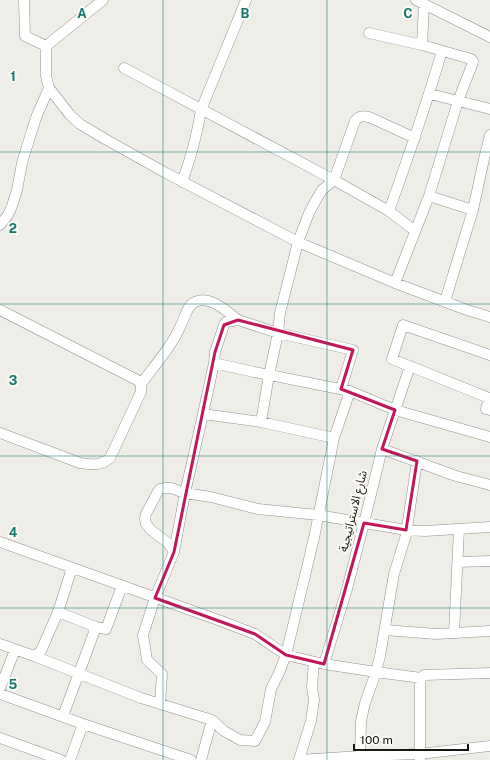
<svg xmlns="http://www.w3.org/2000/svg" width="490" height="760" font-family="'Public Sans','Noto Sans Arabic',sans-serif">
  <style>
    .lines { fill: none; stroke-linecap: round; stroke-linejoin: round }
    .minor-casing { stroke: #91908a; stroke-width: 11 }
    .minor { stroke: #fff; stroke-width: 10 }
    .marked { fill: none; stroke: #c2185b; stroke-width: 3; stroke-linejoin: round }
    .grid { fill: none; stroke: #0f766e; stroke-width: 1; stroke-opacity: 0.55 }
    .labels { text-anchor: middle; stroke-width: 4; stroke-linejoin: round; paint-order: stroke }
    .street-label { font-size: 12px; fill: #171714; stroke: #fcfaf4 }
    .grid-label { font-size: 13px; text-anchor: middle; font-weight: bold; fill: #0f766e; stroke: #fcfaf4; stroke-width: 4; stroke-linejoin: round; paint-order: stroke }
  </style>
  <rect width="100%" height="100%" fill="#efede7"/>
  <g class="lines">
    <defs>
      <path id="minor" d="M24,0L25,36L46,46
        M416,0L490,37
        M369,33L422,45L424,5
        M422,45L471,59L473,61L472,65L470,70L458,101L430,94
        M46,46V76L49,88L70,115L80,124L105,139L166,173L298,242L395,283L467,310L490,317
        M46,46L103,0
        M124,68L334,180L389,211C408,158 426,105 442,51
        M182,182C191,158 197,135 201,110L246,0
        M429,196L473,210
        M389,211L415,231
        M0,225L8,215L12,206L17,190L22,163L29,140L37,115L49,88
        M395,283L429,196L458,101L490,109
        M445,301L473,210L484,159L490,135
        M0,310L137,380L141,384V392L110,458C100,466 93,465 80,463L0,433
        M490,355L403,325L392,359L489,398L486,409L490,410
        M141,384C155,365 172,346 181,325C185,318 187,305 195,302C210,295 228,312 238,320
        M341,389L353,350L278,333L238,320L226,322L224,325L215,352L214,363L254,372L350,391L395,410L490,437
        M203,414L214,363
        M261,422L334,438
        M382,449L456,476L490,485
        M0,542L221,621L255,634L286,655L324,664L376,672L421,678
        M174,552L168,543L151,530L146,524L145,519L146,514L157,493L160,489L165,488H171L185,493L211,497L258,509L318,515L406,530L425,531L490,527
        M458,562L490,561
        M58,612L96,627L63,716
        M96,627L106,629L122,586
        M385,630L436,634L490,631
        M454,633L459,529
        M0,644L34,656L141,698L212,720L224,731L240,740L255,741L265,722L271,689L279,673L286,655L314,538L334,438L350,391
        M34,656L41,651L58,612L72,568
        M324,664L347,589L364,523L382,449L410,366
        M0,688L15,650
        M0,694L83,724
        M160,704L162,674L147,660L143,635L155,598L174,552L185,493L203,414L261,422L269,375L278,333L280,313L298,242L309,213L316,200L322,190L334,180L355,121C360,115 362,116 369,117L415,138
        M0,738L61,760
        M360,756L361,721L365,703L376,672L380,656L394,574L406,535L417,461
        M70,760L83,724L191,760
        M201,760L212,720
        M299,760L360,756L419,754L490,746
        M299,760L311,721L314,700L312,687L314,662
        M420,760V685L421,678L424,675L490,673"/>
    </defs>
    <!-- minor casing -->
    <use href="#minor" class="minor-casing"/>
    <!-- minor -->
    <use href="#minor" class="minor"/>
  </g>
  <!-- marked area -->
  <path class="marked" d="M238,320L353,350L341,389L395,410L382,449L417,461L406,530L364,523L324,664L286,655L255,634L155,598L174,552L215,352L224,325Z"/>
  <!-- grid -->
  <path class="grid" d="M163,0V760M327,0V760M0,152H490M0,304H490M0,456H490M0,608H490"/>
  <g class="labels">
    <!-- street labels -->
    <g class="street-label">
      <text transform="translate(353 511) rotate(-76)" y="4">شارع الاستراتيجية</text>
    </g>
  </g>
  <g class="grid-label">
    <text x="82" y="18">A</text>
    <text x="245" y="18">B</text>
    <text x="408" y="18">C</text>
    <text x="13" y="81">1</text>
    <text x="13" y="233">2</text>
    <text x="13" y="385">3</text>
    <text x="13" y="537">4</text>
    <text x="13" y="689">5</text>
  </g>
  <!-- scale -->
  <path d="M354 744v6h114v-6" fill="none" stroke="#171714" stroke-width="2"/>
  <text x="360" y="744" font-size="12" fill="#171714" stroke="#fcfaf4" stroke-width="3" paint-order="stroke">100 m</text>
</svg>
